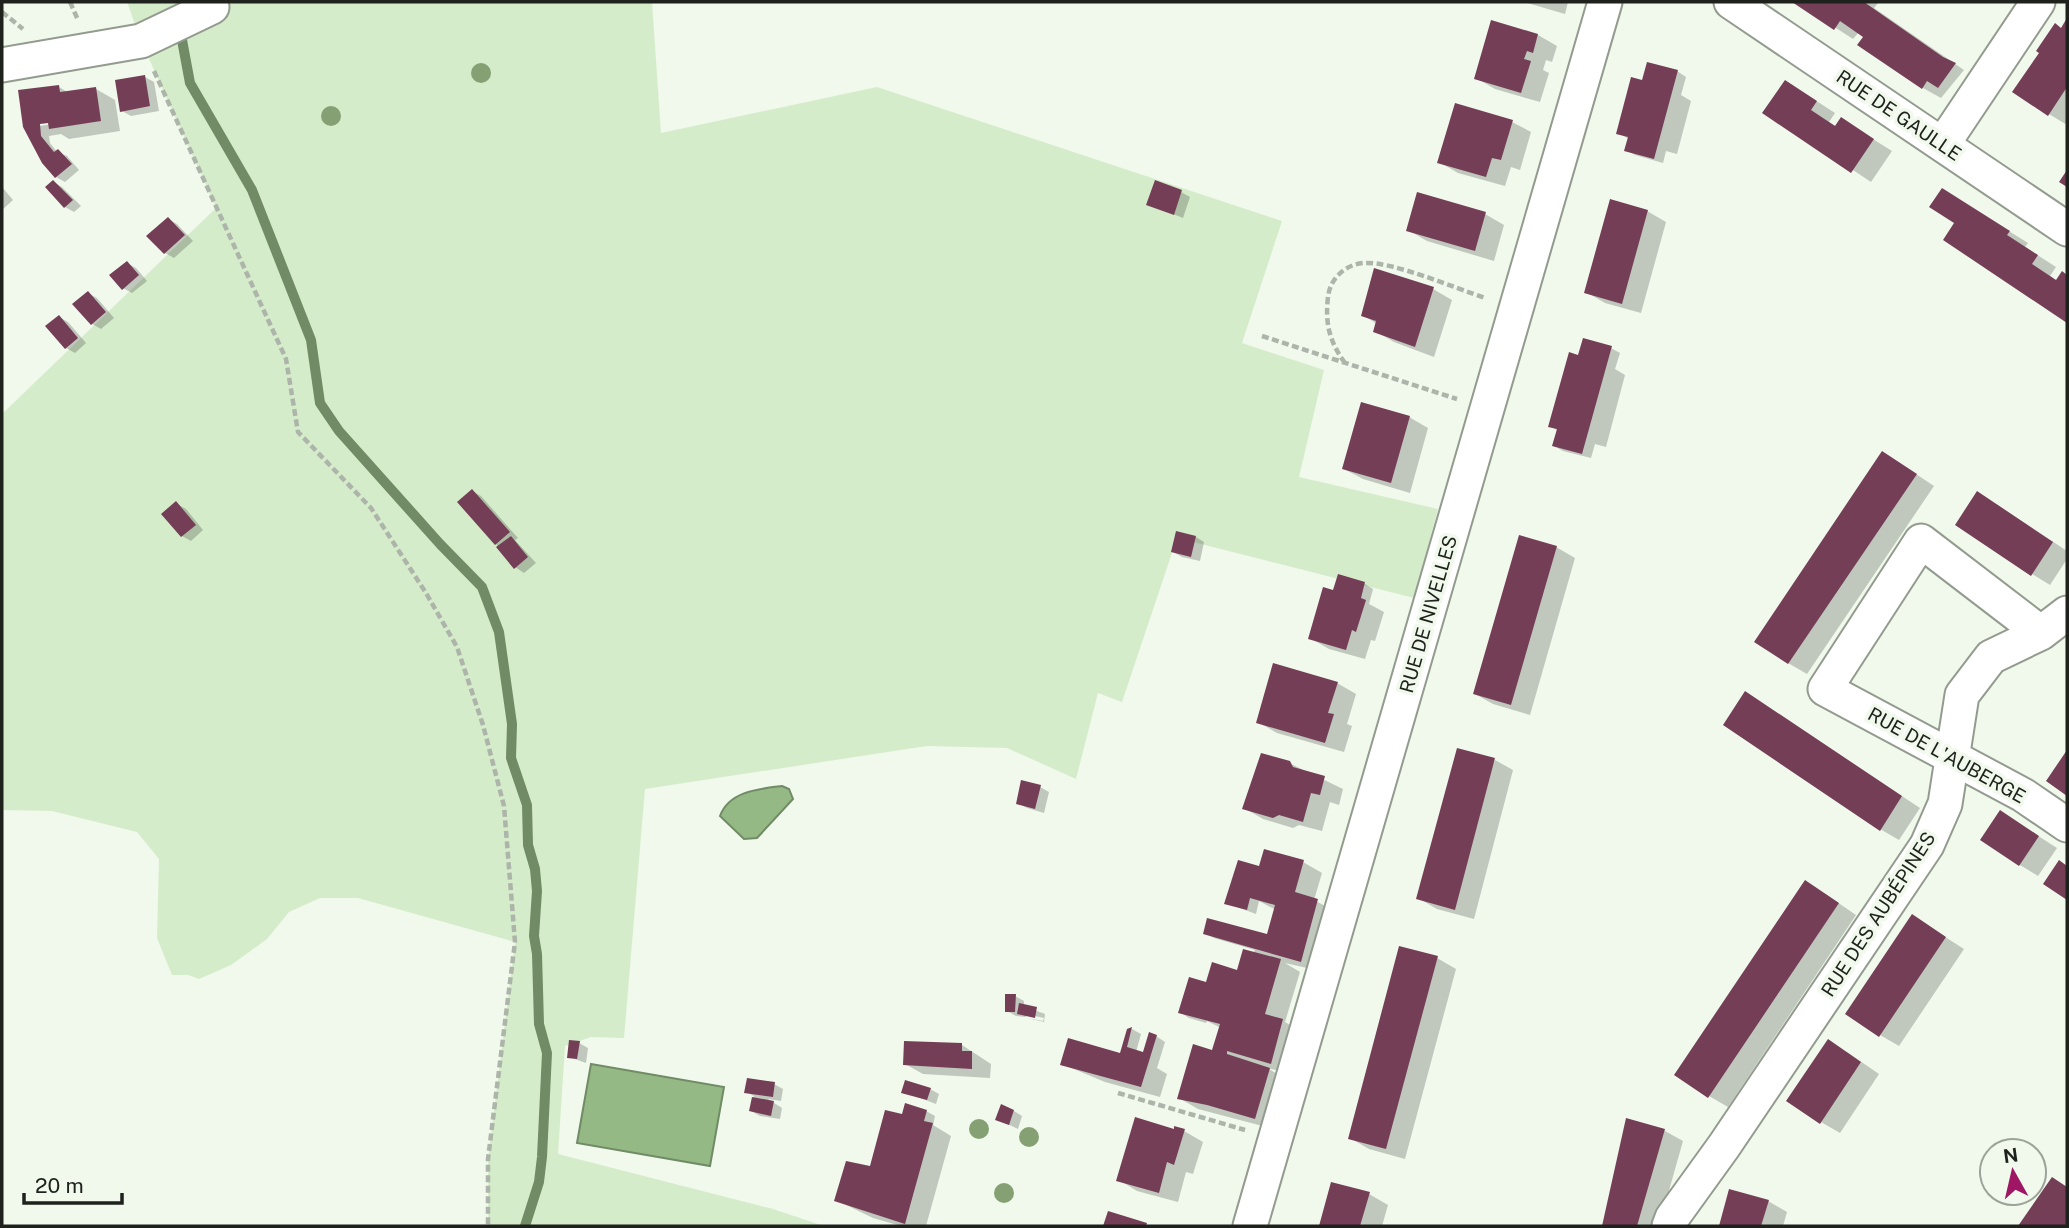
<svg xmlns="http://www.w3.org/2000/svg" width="2069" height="1228" font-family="'Public Sans',sans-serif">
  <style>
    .green { fill: #d5eccb }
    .water { fill: #95b985; stroke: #718b66; stroke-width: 2 }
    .shadow { fill: #0003; fill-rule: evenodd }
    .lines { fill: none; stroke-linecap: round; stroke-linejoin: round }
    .stream { stroke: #718b66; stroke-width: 10 }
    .building { fill: #743e57 }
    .minor-casing { stroke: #939b8f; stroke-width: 37 }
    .path { stroke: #adb4a9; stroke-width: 4.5; stroke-dasharray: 7 3.5; stroke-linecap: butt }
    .minor { stroke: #fff; stroke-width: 33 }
    .tree { fill: #85a174 }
    .labels { text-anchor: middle; stroke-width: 7; stroke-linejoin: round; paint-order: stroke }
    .street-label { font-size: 19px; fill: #1e211c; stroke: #f0f9ec }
  </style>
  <rect width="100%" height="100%" fill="#f0f9ec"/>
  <!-- green -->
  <path class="green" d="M127,2H652L661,133L877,87L1282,221L1242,343L1324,370L1299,477L1438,509L1414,598L1177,538L1122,702L1098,693L1076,779L1007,748L927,746L645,789L624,1038L591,1037L565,1046L558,1154L773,1209L824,1226H488V1159L515,942L358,898H320L289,912L267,939L231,965L199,979L188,975H172L157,938L159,859L137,832L52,811L2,810V414L216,208L141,41Z"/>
  <!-- water -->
  <path class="water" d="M782,786L789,789L793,799L757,838L744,839L720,816C729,791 759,789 782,786Z
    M591,1064L724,1087L710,1166L577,1143Z"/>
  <!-- shadow -->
  <path class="shadow" d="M1524,2H1568L1565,14Z
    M1796,2H1879L1874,8L1964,70L1941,98L1923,88L1859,32L1853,39Z
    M2067,21V125L2049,114L2041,53Z
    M1492,22L1538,35L1557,46L1552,62L1546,60L1543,70L1549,73L1540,102L1495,89L1476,78Z
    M1677,71L1686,77L1681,95L1691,101L1677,154L1666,151L1663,163L1635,155L1626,150L1629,139L1618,133L1650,84Z
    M145,77L154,82L159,111L131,116L122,111Z
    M59,87L69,93L96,89L115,100L120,131L69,139L61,134L49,136L50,143L57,152L67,156L79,170L65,182L56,177L25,127ZM40,123H57L40,126Z
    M1804,93L1835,113L1829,122L1837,127L1860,131L1892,151L1871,182L1765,112Z
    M1512,122L1531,132L1520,170L1511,167L1505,186L1458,173L1439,162Z
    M53,182L62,187L81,206L74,212L65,207L47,187Z
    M2,187L13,200L2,210Z
    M1943,190L2028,243L2025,247L2056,267L2050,276L2057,281L2062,274L2067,276V321L1945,239L1956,223Z
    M1181,192L1190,197L1183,218L1148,204Z
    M1647,211L1666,222L1641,313L1605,303L1586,292Z
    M1485,214L1504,225L1494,261L1427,241L1408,230Z
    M168,219L177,224L193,241L174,258L165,253Z
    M127,263L136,268L147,281L132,293L123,288Z
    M1433,289L1452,300L1434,357L1394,342L1375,331L1377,324L1363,315Z
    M88,293L97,298L114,318L101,329L92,324Z
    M59,317L68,322L86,343L75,353L66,348Z
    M1611,348L1620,353L1615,369L1625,375L1606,447L1595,444L1591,458L1563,451L1554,446L1558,431L1550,426L1586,359Z
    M1409,417L1428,428L1410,493L1363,479L1344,469Z
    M1901,464L1934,486L1807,674L1788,663Z
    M472,491L481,496L518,538L515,540L536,563L524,573L515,567L496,544Z
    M177,504L186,509L203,530L191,541L182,536Z
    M1996,504L2067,551V559L2050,585L2032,574Z
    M1196,537L1204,542L1200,561L1182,557L1173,552Z
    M1556,547L1575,558L1530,715L1493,704L1475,694Z
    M1365,584L1373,589L1369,604L1384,612L1375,641L1371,640L1365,659L1329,649L1310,638L1334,592Z
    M1337,683L1356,694L1347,724L1352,726L1344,752L1277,733L1258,722Z
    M1746,693L1920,808L1899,840L1880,829Z
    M1495,760L1513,770L1474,919L1437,909L1418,898Z
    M1289,763L1343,789L1339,805L1330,802L1322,831L1299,825L1293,828L1263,819L1244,808Z
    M1040,787L1049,792L1044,813L1027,808L1018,803Z
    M2001,812L2057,848L2038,876L2020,865Z
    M1303,862L1322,873L1314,900L1336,912L1320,971L1285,963L1300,972L1285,1022L1301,1032L1290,1073L1267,1068L1288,1080L1274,1129L1198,1109L1179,1098L1213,1052L1221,1028L1207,1021L1206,1023L1189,1018L1180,1012L1207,984L1239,972L1255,950L1214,938L1205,933L1268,936L1276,910L1259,901L1256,914L1226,903L1261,869Z
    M1824,893L1856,915L1728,1107L1709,1096Z
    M1931,928L1964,949L1899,1046L1880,1035Z
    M1437,958L1456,969L1405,1159L1369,1149L1350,1138Z
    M1015,996L1024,1001V1006L1045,1014L1044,1022L1027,1018L1043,1021L1044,1018L1026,1014V1017L1016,1016L1007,1011Z
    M1132,1029L1141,1034L1136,1052L1144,1054L1156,1036L1165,1042L1157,1068L1167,1074L1160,1097L1105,1082L1062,1064L1129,1058L1122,1052L1129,1030Z
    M579,1043L588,1048L586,1063L569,1057Z
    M962,1045L991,1064L990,1078L923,1074L905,1064Z
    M1847,1052L1879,1074L1840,1133L1821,1122Z
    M774,1084L783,1089L781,1101L768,1099L782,1108L780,1119L760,1116L751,1111L754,1096L746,1092Z
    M930,1089L939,1094L936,1104L904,1092Z
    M926,1111L935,1116L933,1125L951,1136L926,1226H901L873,1218L836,1200Z
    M1014,1111L1022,1116L1018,1129L997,1119Z
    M1628,1120L1665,1131L1683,1141L1659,1226H1604Z
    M1175,1131H1184L1203,1142L1193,1174L1186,1172L1178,1202L1137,1191L1119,1180Z
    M1333,1184L1369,1194L1388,1205L1382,1226H1321Z
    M1730,1191L1768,1201L1787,1212L1783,1226H1720Z"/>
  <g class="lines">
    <!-- stream -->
    <path class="stream" d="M182,40L190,83L252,190L311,340L320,403L339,431L440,544L482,587L499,632L512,724L511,758L527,805L528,845L535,869L537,891L534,936L537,954L539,1024L547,1053L542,1157L539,1182L525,1226"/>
  </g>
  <!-- building -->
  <path class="building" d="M1792,2H1864L1943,57L1956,63L1938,88L1927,81L1922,89L1857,45L1863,37L1840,21L1834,30Z
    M2067,18V87L2048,116L2012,92L2039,53L2036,51L2055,23L2061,28Z
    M1491,20L1538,34L1533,53L1527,51L1524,59L1531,61L1521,93L1474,79Z
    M1647,62L1678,70L1654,159L1624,151L1628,137L1616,134L1631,77L1642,80Z
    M145,75L150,106L120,112L115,80Z
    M1785,80L1817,101L1811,110L1835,126L1841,117L1874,139L1851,173L1762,113Z
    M59,85L60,92L96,87L101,121L49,129L48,123L40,124L41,136L54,152L58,149L72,164L55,178L42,163L23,127L18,90Z
    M1455,103L1513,120L1501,160L1492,158L1486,177L1437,163Z
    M2067,170V187L2059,182Z
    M53,180L73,200L64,208L45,187Z
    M1155,180L1182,190L1174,215L1146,205Z
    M1942,188L2010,231L2007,235L2038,255L2032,264L2056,280L2062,271L2067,275V323L1943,240L1954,223L1929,207Z
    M1417,192L1486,212L1475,251L1406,231Z
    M1610,199L1648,210L1622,304L1584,293Z
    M168,217L185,235L164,254L146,236Z
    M127,261L139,275L122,290L109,275Z
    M1374,268L1434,287L1415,347L1373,332L1376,321L1361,316Z
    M88,291L106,312L91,325L72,304Z
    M59,315L78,338L65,349L45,326Z
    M1583,338L1612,346L1582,454L1552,446L1557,429L1548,427L1569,352L1578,355Z
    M1361,402L1410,416L1391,483L1342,469Z
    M1882,451L1917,474L1788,664L1754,642Z
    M472,489L510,532L495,545L457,502Z
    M1977,491L2053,542L2031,576L1955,525Z
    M176,501L196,525L181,537L161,514Z
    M1176,531L1196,536L1191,557L1171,552Z
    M1519,535L1557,546L1511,705L1473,694Z
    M511,536L528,557L514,569L496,547Z
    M1338,574L1365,582L1361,598L1366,600L1356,632L1352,630L1346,650L1308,639L1323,587L1333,590Z
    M1273,663L1338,682L1328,713L1334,714L1325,743L1256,723Z
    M1745,691L1902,796L1880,831L1723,725Z
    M1457,748L1495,758L1455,910L1416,899Z
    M2067,750V796L2046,781Z
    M1261,753L1290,761L1293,767L1325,776L1320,795L1311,793L1303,822L1279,815L1273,818L1242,809Z
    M1021,780L1041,785L1035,809L1016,804Z
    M2000,810L2039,836L2019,866L1980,840Z
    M1264,849L1304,860L1295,892L1318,899L1301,962L1203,934L1207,918L1267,934L1275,905L1250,898L1247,910L1224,904L1238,860L1259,866Z
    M2059,860L2067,866V900L2043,884Z
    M1805,880L1839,903L1708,1098L1674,1075Z
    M1912,914L1946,937L1879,1037L1845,1014Z
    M1399,946L1438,956L1386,1149L1348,1139Z
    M1243,949L1281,959L1265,1014L1283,1019L1271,1064L1227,1051V1054L1270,1068L1255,1119L1207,1105L1177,1099L1193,1044L1212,1050L1220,1024L1178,1013L1189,977L1206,982L1212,962L1237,970Z
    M1005,994H1016L1015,1012H1005Z
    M1019,1003L1037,1007L1035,1018L1017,1014Z
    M1132,1027L1127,1047L1143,1052L1149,1032L1157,1035L1141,1087L1060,1065L1068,1038L1120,1053L1127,1029Z
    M1828,1039L1861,1062L1820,1124L1786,1101Z
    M569,1040L580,1041L577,1059L567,1058Z
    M904,1041L962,1043V1051H972V1069L903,1065Z
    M747,1078L775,1082L773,1097L744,1093Z
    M905,1080L931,1088L927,1100L901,1093Z
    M752,1097L774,1101L771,1116L749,1111Z
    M905,1103L927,1110L924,1121L933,1123L905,1224L834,1201L846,1161L870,1166L885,1110L902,1114Z
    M1001,1104L1014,1110L1009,1125L995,1120Z
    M1135,1117L1174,1129V1126L1185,1129L1174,1165L1167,1162L1159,1193L1116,1181Z
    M1626,1118L1665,1129L1637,1226H1602Z
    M2052,1177L2067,1187V1226H2018Z
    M1331,1182L1370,1192L1360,1226H1319Z
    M1729,1189L1769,1200L1761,1226H1719Z
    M1108,1211L1147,1223L1146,1226H1103Z"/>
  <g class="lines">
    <defs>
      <path id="minor" d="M1731,2L2067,229
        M2,65L141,41L212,7
        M1943,144L2038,2
        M2041,633L1921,541L1825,689L2023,795L2067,825
        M1250,1226L1605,2
        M1669,1226L1672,1218L1724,1146L1927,845L1945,804L1962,695L1991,657L2041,633L2067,613"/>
    </defs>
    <!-- minor casing -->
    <use href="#minor" class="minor-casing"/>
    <!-- path -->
    <path class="path" d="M70,2L78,20
      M2,12L23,29
      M154,71L286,359L298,432L371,508L426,593L457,647L483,725L504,806L515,942L488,1159V1226
      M1262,336L1457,399
      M1345,363C1329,341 1325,323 1328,297C1330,278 1346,264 1364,263C1392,261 1455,288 1485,298
      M1118,1093L1245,1130"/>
    <!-- minor -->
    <use href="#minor" class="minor"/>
  </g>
  <!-- trees -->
  <g class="tree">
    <circle cx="481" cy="73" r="10"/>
    <circle cx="331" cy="116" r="10"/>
    <circle cx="979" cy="1129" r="10"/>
    <circle cx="1029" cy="1137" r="10"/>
    <circle cx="1004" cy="1193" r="10"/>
  </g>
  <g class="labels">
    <!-- street labels -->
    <g class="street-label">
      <text transform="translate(1899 115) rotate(34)" y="7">RUE DE GAULLE</text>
      <text transform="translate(1428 614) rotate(-74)" y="7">RUE DE NIVELLES</text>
      <text transform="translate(1947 755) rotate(29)" y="7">RUE DE L'AUBERGE</text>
      <text transform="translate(1878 914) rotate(-57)" y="7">RUE DES AUBÉPINES</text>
    </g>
  </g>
  <!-- border -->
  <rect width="2069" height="1228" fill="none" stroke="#1e211c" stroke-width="7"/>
  <!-- north arrow -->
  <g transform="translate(2013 1172) rotate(352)"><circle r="33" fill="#f0f9ec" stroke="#9ca399" stroke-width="2"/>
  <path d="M0-5L12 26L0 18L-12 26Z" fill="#9e1664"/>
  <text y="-10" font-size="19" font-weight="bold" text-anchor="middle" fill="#1e211c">N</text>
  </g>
  <!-- scale -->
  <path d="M24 1193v10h98v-10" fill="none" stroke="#1e211c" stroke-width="3.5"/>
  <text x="35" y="1193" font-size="21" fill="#1e211c" stroke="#f0f9ec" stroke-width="5" paint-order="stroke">20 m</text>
</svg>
